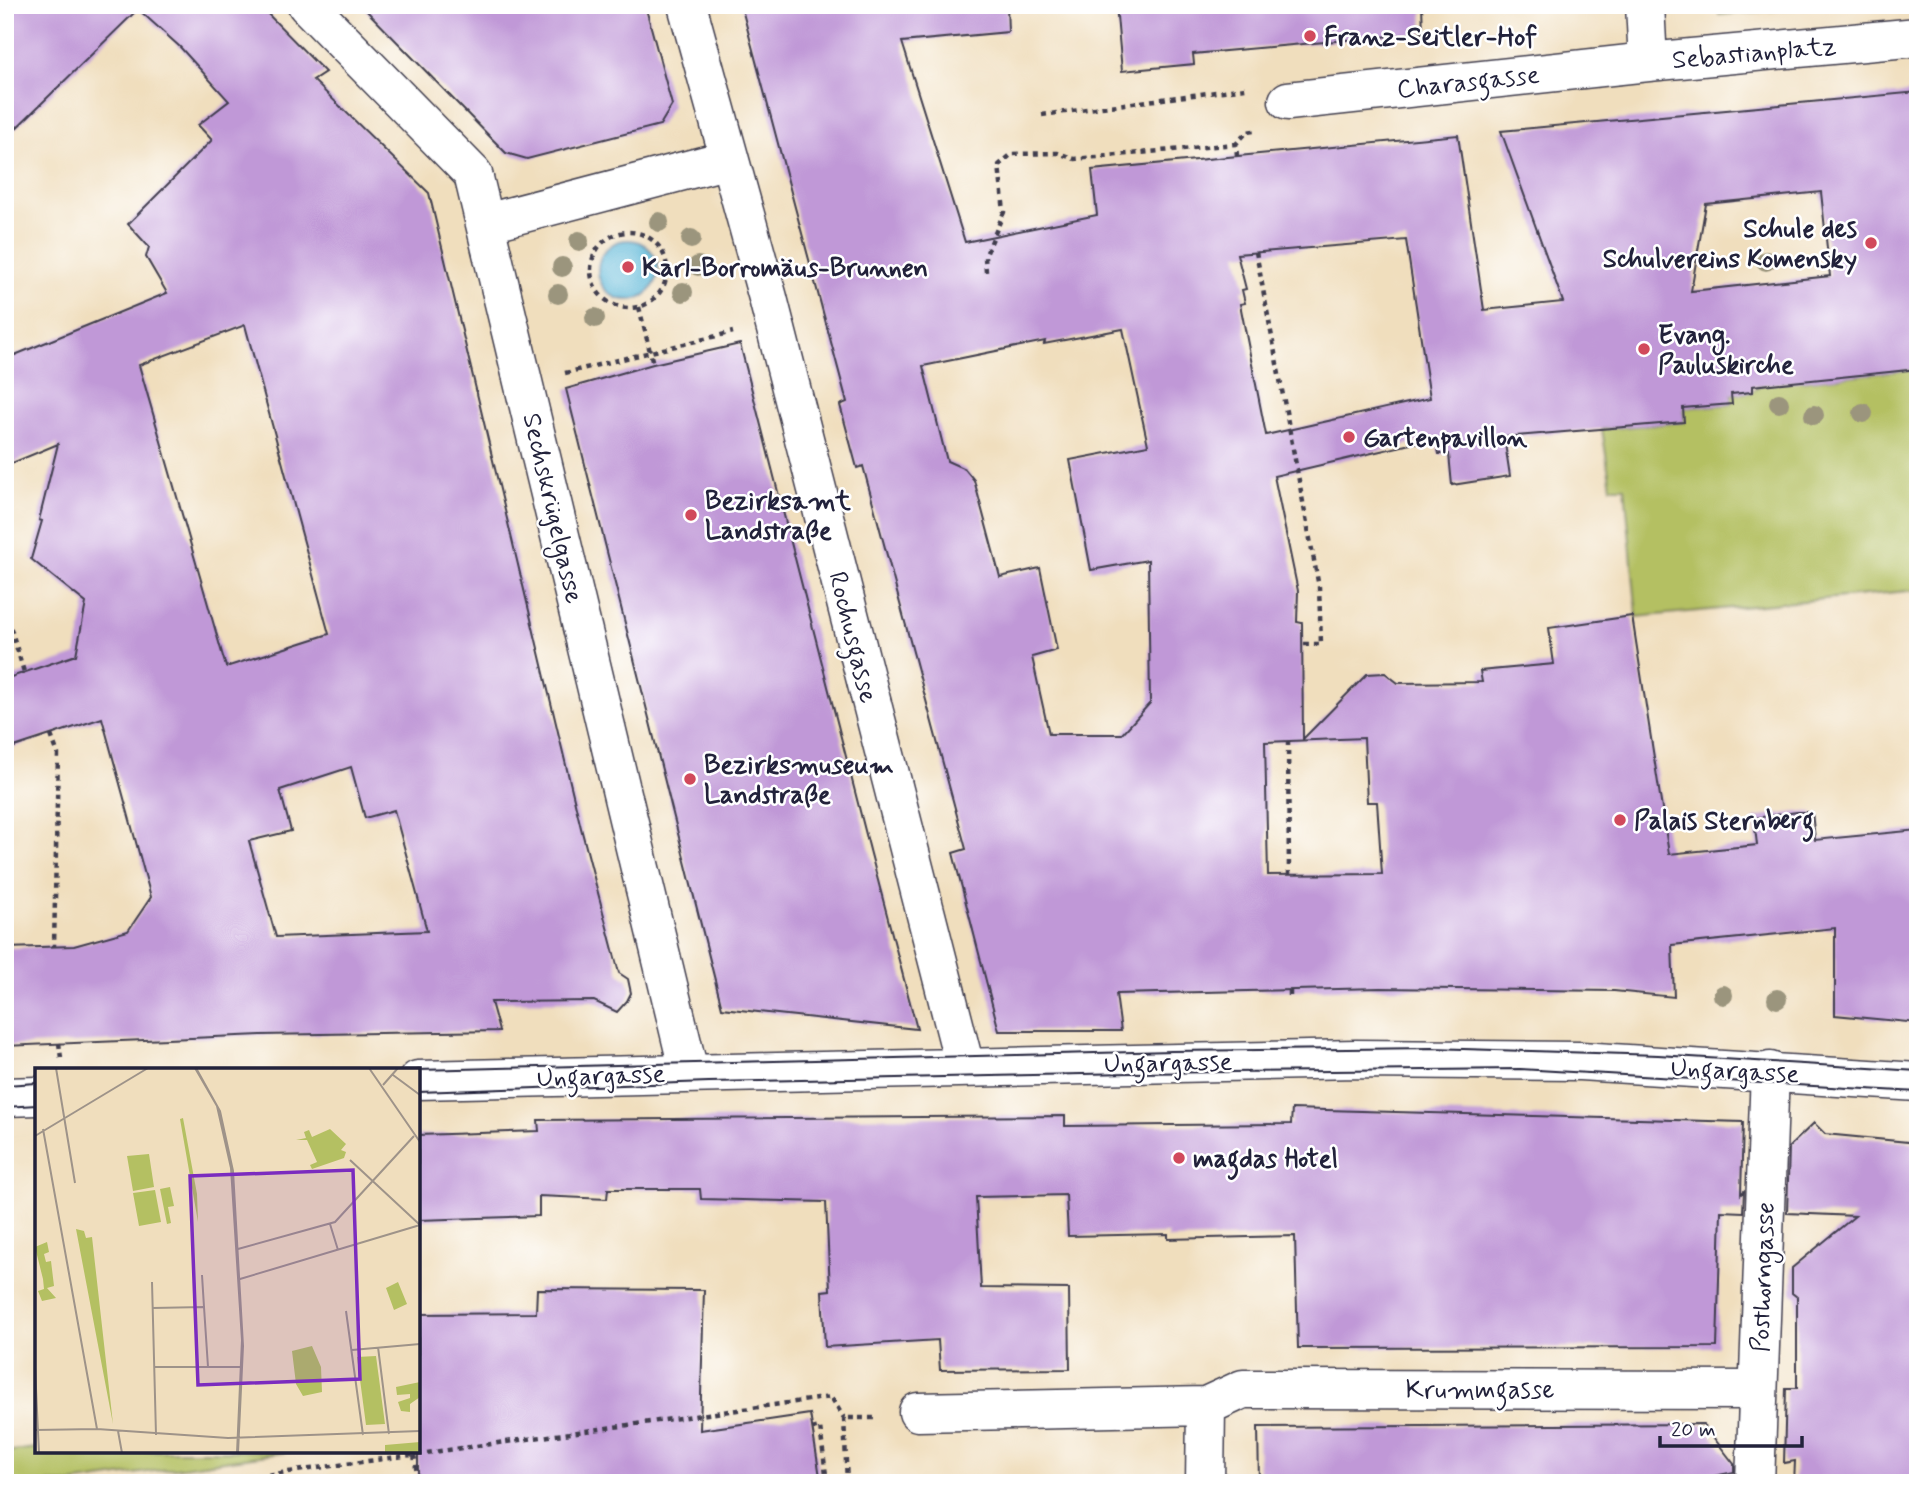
<svg xmlns="http://www.w3.org/2000/svg" width="1923" height="1488" font-family="Mynerve,sans-serif">
  <style>
    .green { fill: #b4c062; stroke: #6b714e; stroke-width: 2 }
    .water { fill: #58b5d6; stroke: #3d6c88; stroke-width: 2 }
    .building { fill: #c098d7; fill-rule: evenodd }
    .lines { fill: none; stroke-linecap: round; stroke-linejoin: round }
    .street-casing { stroke: #413e4e; stroke-width: 41 }
    .secondary-casing { stroke: #413e4e; stroke-width: 41 }
    .path { stroke: #413e4e; stroke-width: 4.5; stroke-dasharray: 5 5; stroke-linecap: butt }
    .street { stroke: #fff; stroke-width: 38 }
    .secondary { stroke: #fff; stroke-width: 38 }
    .tram { stroke: #22223b; stroke-width: 2 }
    .tree { fill: #9b957d }
    .poi-dot { fill: #d1495b; stroke: #fff; stroke-width: 2.5 }
    .labels { text-anchor: middle; stroke-width: 5; stroke-linejoin: round; paint-order: stroke }
    .poi-label { font-size: 26px; font-weight: bold; fill: #22223b; stroke: #fff; text-anchor: start }
    .street-label { font-size: 26px; fill: #22223b; stroke: #fff }
    .inset-road { fill: none; stroke: #9e9389; stroke-width: 2 }
    .view { fill: #7b2cbf; fill-opacity: 0.15; stroke: #7b2cbf; stroke-width: 3.5 }
    .inset-edge { fill: none; stroke: #22223b; stroke-width: 3.5 }
  </style>
  <rect width="100%" height="100%" fill="#fff"/>
  <filter id="ink" filterUnits="userSpaceOnUse"><feTurbulence type="fractalNoise" baseFrequency=".0143" numOctaves="2"/><feDisplacementMap in="SourceGraphic" scale="14" xChannelSelector="R" yChannelSelector="G"/><feConvolveMatrix kernelMatrix="1 2 1 2 8 2 1 2 1" color-interpolation-filters="sRGB"/></filter>
  <filter id="wash" filterUnits="userSpaceOnUse"><feTurbulence type="fractalNoise" baseFrequency=".00686" numOctaves="4" result="noise"/><feDisplacementMap in="SourceGraphic" scale="28" xChannelSelector="R" yChannelSelector="G"/><feGaussianBlur stdDeviation="1.57" result="paint"/><feColorMatrix in="noise" values="0 0 0 0 0 0 0 0 0 0 0 0 0 0 0 0 0 1.4 0 .05"/><feComposite in="paint" operator="in"/></filter>
  <g filter="url(#wash)">
    <rect width="100%" height="100%" fill="#f0debd"/>
    <!-- green -->
    <path class="green" d="M1719,5H1834L1719,15Z
      M1797,353L1800,381L1918,369V590L1637,617L1625,487H1611L1602,429L1684,422L1683,408L1732,404L1731,394L1752,392Z
      M37,1448V1451H294L71,1483H5V1452Z"/>
    <!-- water -->
    <path class="water" d="M598 270a30 30 0 1 1 60 0a30 30 0 1 1-60 0Z"/>
    <g id="blocks">
      <!-- building -->
      <path class="building" d="M5,5H259L325,72L313,80L429,193L581,828L619,973L628,979L631,993L627,1001L617,1012L594,1001L491,1002L499,1031L261,1035L5,1046V948L74,946L128,931L151,897L102,718L5,750V679L76,655L86,603L31,559L42,521L39,520L58,444L5,466V359L167,293L146,257L149,247L128,224L212,140L198,125L229,101L180,47L138,9L5,139ZM245,325L329,634L226,667L139,365ZM351,767L365,818L394,810L427,931L276,937L249,841L291,831L280,790Z
        M361,5H645L672,105L660,125L527,159L506,153Z
        M741,5H1007L1008,32L902,42L965,242L1097,215L1092,170L1458,135L1484,310L1563,302L1501,131L1918,92V219H1914L1918,266V369L1752,386V392L1731,394L1732,404L1683,408L1684,422L1504,437L1510,476L1452,485L1449,454H1439L1436,438L1274,476L1298,591L1297,622L1302,623L1303,739L1367,674L1385,673L1398,683L1482,682L1480,671L1554,664L1549,628L1632,616L1669,854L1757,845L1754,818L1797,812H1812L1815,840L1918,830V872H1916L1918,1023L1835,1015V928L1672,945L1674,997L1614,991L1380,988L1116,994L1121,1031H999L953,853L966,849L863,466L857,468L840,405L847,402ZM1821,192L1830,276L1691,291L1706,204ZM1406,240L1430,398L1266,435L1240,304L1245,303L1242,290L1246,289L1237,254ZM1123,329L1148,445L1070,460L1091,570L1148,560L1150,703L1122,734H1049L1032,657L1057,650L1040,568L1000,577L974,480L965,469L947,461L923,366L1045,341L1044,344ZM1364,738L1367,802H1377L1382,874L1268,875L1265,742Z
        M1116,5H1422L1423,33L1193,54L1194,64L1122,71Z
        M740,344L871,854L917,1029L722,1008L566,389L653,364Z
        M1292,1109L1743,1122L1741,1194L1744,1191L1743,1212L1721,1211L1717,1347L1298,1348L1295,1236L1168,1239V1234L1068,1236L1066,1195L976,1197L981,1288L1069,1289L1070,1369L940,1370L938,1340L825,1347L822,1291L830,1290L826,1202L701,1199L700,1189H608L607,1199L539,1196V1216L418,1220V1135L539,1131L538,1120L1065,1116V1126L1291,1124Z
        M1814,1123L1825,1134L1918,1143V1483H1794L1795,1461L1784,1463L1786,1388H1797V1297L1792,1293V1268L1855,1216L1787,1213L1789,1147Z
        M537,1289L704,1290L700,1430L810,1414L821,1483H418V1314L536,1313Z
        M1703,1424L1734,1464V1472L1714,1476V1483H1259L1258,1427Z"/>
    </g>
  </g>
  <g filter="url(#ink)">
    <use href="#blocks" fill-opacity="0" stroke="#413e4e" stroke-width="2"/>
    <g class="lines">
      <defs>
        <path id="street" d="M1645,5L1648,62
          M1288,101L1648,62L1918,37
          M486,223L729,159
          M918,1412L1206,1406
          M1205,1483L1206,1406L1243,1389L1758,1390
          M1755,1483L1770,1071"/>
        <path id="secondary" d="M307,5L473,174L689,1072
          M687,5L768,298L965,1067
          M418,1080L1356,1059L1580,1061L1918,1082
          M5,1097L37,1096"/>
      </defs>
      <!-- street casing -->
      <use href="#street" class="street-casing"/>
      <!-- secondary casing -->
      <use href="#secondary" class="secondary-casing"/>
      <!-- path -->
      <path class="path" d="M1042,115L1246,88
        M1237,156L1236,144L1247,132L1254,131
        M591 270a38 38 0 1 1 76 0a38 38 0 1 1-76 0Z
        M1256,252L1319,587L1321,644H1302
        M986,272L985,257L1004,212L999,165L1012,154L1058,153L1075,159L1236,144
        M639,307L653,364
        M565,373L733,332
        M5,609L24,672
        M51,735L58,754L54,946
        M1288,741L1289,875
        M1290,991V1000
        M59,1043L61,1058
        M812,1429L820,1427L827,1483
        M414,1455L417,1474
        M209,1483L831,1397L844,1418
        M847,1483L844,1418H877"/>
      <!-- street -->
      <use href="#street" class="street"/>
      <!-- secondary -->
      <use href="#secondary" class="secondary"/>
      <!-- tram -->
      <path class="tram" d="M418,1070L1172,1051L1432,1048L1658,1055L1918,1071
        M5,1085L37,1083
        M418,1092L709,1082L1131,1073L1520,1069L1918,1092
        M5,1107L37,1105"/>
    </g>
    <!-- trees -->
    <g class="tree">
      <circle cx="659" cy="222" r="10"/>
      <circle cx="691" cy="239" r="10"/>
      <circle cx="579" cy="241" r="10"/>
      <circle cx="1766" cy="261" r="10"/>
      <circle cx="698" cy="266" r="10"/>
      <circle cx="562" cy="267" r="10"/>
      <circle cx="683" cy="292" r="10"/>
      <circle cx="558" cy="294" r="10"/>
      <circle cx="595" cy="318" r="10"/>
      <circle cx="1779" cy="403" r="10"/>
      <circle cx="1863" cy="413" r="10"/>
      <circle cx="1814" cy="415" r="10"/>
      <circle cx="1723" cy="995" r="10"/>
      <circle cx="1777" cy="999" r="10"/>
    </g>
  </g>
  <!-- markers -->
  <g class="poi-dot">
    <circle cx="1310" cy="36" r="7"/>
    <circle cx="1871" cy="243" r="7"/>
    <circle cx="628" cy="267" r="7"/>
    <circle cx="1644" cy="349" r="7"/>
    <circle cx="1349" cy="437" r="7"/>
    <circle cx="691" cy="515" r="7"/>
    <circle cx="690" cy="779" r="7"/>
    <circle cx="1620" cy="820" r="7"/>
    <circle cx="1179" cy="1158" r="7"/>
  </g>
  <g class="labels">
    <!-- poi labels -->
    <g class="poi-label">
      <text x="1324" y="45">Franz-Seitler-Hof</text>
      <text x="1857" y="237" text-anchor="end">Schule des<tspan x="1857" dy="30">Schulvereins Komensky</tspan></text>
      <text x="642" y="276">Karl-Borromäus-Brunnen</text>
      <text x="1658" y="343">Evang.<tspan x="1658" dy="30">Pauluskirche</tspan></text>
      <text x="1363" y="446">Gartenpavillon</text>
      <text x="705" y="509">Bezirksamt<tspan x="705" dy="30">Landstraße</tspan></text>
      <text x="704" y="773">Bezirksmuseum<tspan x="704" dy="30">Landstraße</tspan></text>
      <text x="1634" y="829">Palais Sternberg</text>
      <text x="1193" y="1167">magdas Hotel</text>
    </g>
    <!-- street labels -->
    <g class="street-label">
      <text transform="translate(1754 52) rotate(-5)" y="9">Sebastianplatz</text>
      <text transform="translate(1468 81) rotate(-6)" y="9">Charasgasse</text>
      <text transform="translate(554 508) rotate(77)" y="9">Sechskrügelgasse</text>
      <text transform="translate(854 637) rotate(76)" y="9">Rochusgasse</text>
      <text transform="translate(1168 1062) rotate(-1)" y="9">Ungargasse</text>
      <text transform="translate(1735 1070) rotate(3)" y="9">Ungargasse</text>
      <text transform="translate(601 1075) rotate(-2)" y="9">Ungargasse</text>
      <text transform="translate(1762 1277) rotate(-88)" y="9">Posthorngasse</text>
      <text x="1480" y="1398">Krummgasse</text>
    </g>
  </g>
  <!-- overview -->
  <g transform="translate(35 1068)">
    <rect width="385" height="385" fill="#f0debd"/>
    <path d="M148,50L162,126L163,154L145,51ZM295,61L311,76L306,82L311,84L309,90L277,101L275,97L282,94L272,72H261L271,70L269,64L274,62L277,69ZM114,86L119,119L98,123L92,88ZM135,119L139,138L133,139L136,155L132,156L125,121ZM120,122L126,154L104,158L98,125ZM41,161L49,163L51,170L57,169L78,356ZM12,174L14,184L9,186L11,194L16,193L19,218L12,220L21,230L7,233L3,223L9,221L8,211L0,179ZM363,214L372,236L359,242L351,220ZM277,278L286,299L287,324L268,328L261,316L257,283ZM341,288L350,356L331,357L322,289ZM385,314V329L375,336V344L366,343L363,334L375,330V326L362,327L361,319ZM385,374V385H350V377Z" fill="#b4c062"/>
    <path class="inset-road" d="M21,0L40,115M160,0L182,38L196,100L207,272L202,385M161,0L185,43L198,103L208,278L203,385M334,0L385,74M358,7L385,27M348,17L363,0M8,61L62,361M0,68L113,0M315,92L385,157M295,156L303,182M203,181L300,154L379,68M167,207L169,239M205,211L385,157M117,214L121,367M117,240L169,239L173,299M311,243L328,367M343,279L354,366M317,282L385,276M0,299L4,385M120,299H208M0,362L62,361L193,370L385,363M83,363L87,385"/>
    <path class="view" d="M318,102L325,311L163,317L155,108Z"/>
    <rect width="385" height="385" class="inset-edge"/>
  </g>
  <!-- margin -->
  <rect width="1923" height="1488" fill="none" stroke="#fff" stroke-width="28"/>
  <!-- scale -->
  <path d="M1660 1436v10h142v-10" fill="none" stroke="#22223b" stroke-width="3.5"/>
  <text x="1671" y="1436" font-size="21" fill="#22223b" stroke="#ffffff" stroke-width="5" paint-order="stroke">20 m</text>
</svg>
